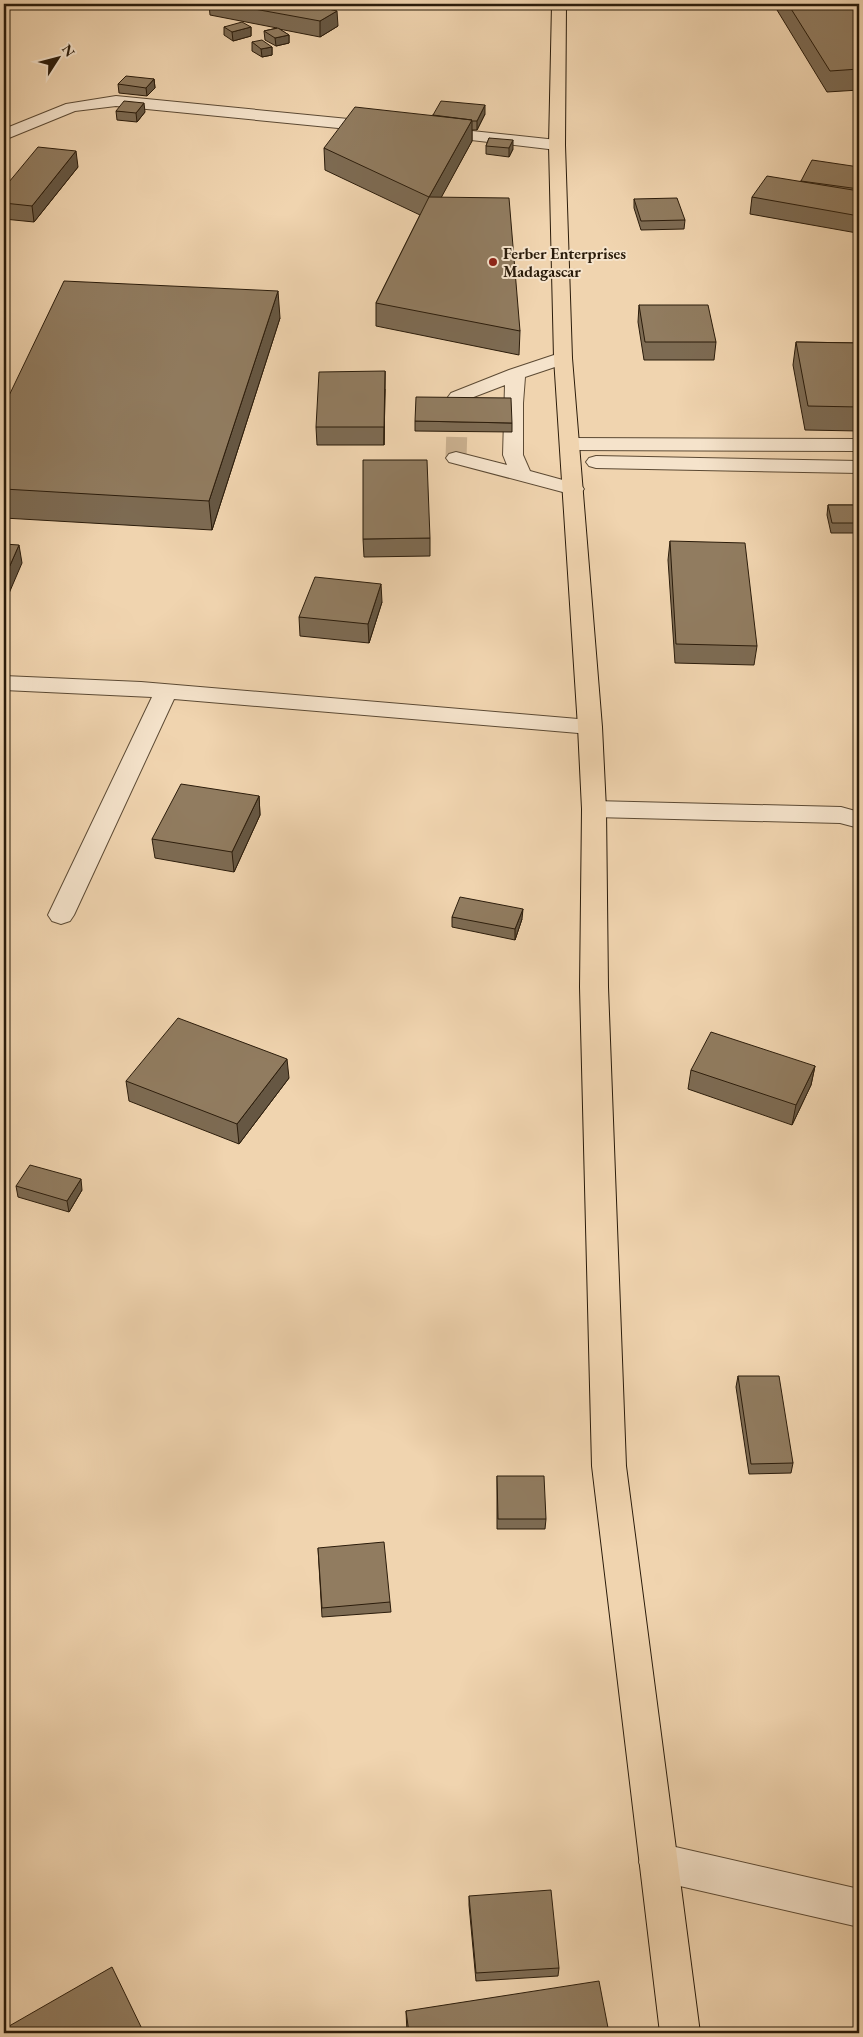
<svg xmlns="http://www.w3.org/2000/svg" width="863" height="2037" font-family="'EB Garamond',serif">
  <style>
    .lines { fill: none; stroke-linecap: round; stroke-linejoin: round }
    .minor-tunnel { stroke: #c9af8e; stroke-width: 21; stroke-dasharray: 21 11; stroke-linecap: butt }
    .minor-casing { stroke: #5c4a34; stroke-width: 2 }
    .major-casing { stroke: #2b1c0b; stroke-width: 2 }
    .minor { fill: #f5e3cb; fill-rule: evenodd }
    .major { fill: #f0d4af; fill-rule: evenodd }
    .wall { fill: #7d6b53; stroke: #2b1c0b }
    .shaded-wall { fill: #665743; stroke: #2b1c0b }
    .building { fill: #917c60; stroke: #2b1c0b }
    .poi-dot { fill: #8f2418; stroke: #f5e3cb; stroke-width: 2 }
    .labels { text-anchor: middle; stroke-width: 4; stroke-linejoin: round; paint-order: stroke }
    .far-poi-label { font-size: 16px; font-weight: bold; fill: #2b1c0b; stroke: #f5e3cb; text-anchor: start }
  </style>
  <rect width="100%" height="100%" fill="#f0d4af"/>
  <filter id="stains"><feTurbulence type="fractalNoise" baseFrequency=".004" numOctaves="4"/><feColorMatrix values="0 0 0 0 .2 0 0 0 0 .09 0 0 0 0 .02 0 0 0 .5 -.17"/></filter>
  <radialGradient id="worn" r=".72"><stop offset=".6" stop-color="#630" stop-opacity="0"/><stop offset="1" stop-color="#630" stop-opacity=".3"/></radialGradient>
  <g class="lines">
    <!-- minor-tunnel -->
    <path class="minor-tunnel" d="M456,458L458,397"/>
    <defs>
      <path id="minor" d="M116,96L379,122L385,124L387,127L385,130L379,132L116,106L75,111L4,140V129L66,104Z
        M434,127L557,140L563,142L565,145L563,148L557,150L428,135L426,132L428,129Z
        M563,352L570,354L572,358L570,362L525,377L523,403V455L530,471L581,485L584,489L581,493L574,495L449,462L446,458L449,454L456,452L507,465L503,455L505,385L458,403L451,401L448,397L451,393L509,370Z
        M570,438L859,439V451L570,450L563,448L560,444L563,440Z
        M596,456L859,461V473L596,468L589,466L586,462L589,458Z
        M4,676L141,682L590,720L598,722L602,727L598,732L590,734L174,699L74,915L70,921L61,924L52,921L48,915L152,697L4,690Z
        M594,801L841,807L859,812V828L840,823L594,817L585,815L582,809L585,803Z
        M658,1843L859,1889V1927L658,1881L644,1875L639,1862L644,1849Z"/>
      <path id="major" d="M552,4H566L565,145L572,358L602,727L606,809L608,987L626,1466L700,2033H660L592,1466L580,987L582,809L578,727L554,358L549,145Z"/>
    </defs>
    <!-- minor casing -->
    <use href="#minor" class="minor-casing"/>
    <!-- major casing -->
    <use href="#major" class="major-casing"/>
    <!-- minor -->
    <use href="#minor" class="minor"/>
    <!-- major -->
    <use href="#major" class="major"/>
  </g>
  <!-- wall -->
  <path class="wall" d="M209,4H307L338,26L320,37L279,29L289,35V43L276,46L265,40L264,31L277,28L210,15Z
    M612,4H696L614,8Z
    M778,4H859V90L827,92L777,10Z
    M224,27H251V36L233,41L224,35Z
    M252,42L272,47V55L262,57L252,51Z
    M154,79L155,88L147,96L119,93L118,84Z
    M116,111L145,112L137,122L117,120Z
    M485,114L477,130H472V141L441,197L520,331L519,355L376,326V303L420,215L325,170L324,148L433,115Z
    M489,138L513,149L509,157L486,154V146Z
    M78,167L34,222L4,219V188Z
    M859,167V230L857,233L750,214L752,197L801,181Z
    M634,199L685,220L684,229L641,230L634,208Z
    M639,305L716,342L714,360H644L638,322Z
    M280,318L212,530L4,518V406Z
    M796,342L859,343V431L805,430L793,365Z
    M385,389L384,445H317L316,427Z
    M415,421L512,423V432L415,431Z
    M828,505H859V533H831L827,515Z
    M430,538V556L364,557L363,539Z
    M670,541L757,646L754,665L675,663L668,560Z
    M382,602L369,643L300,636L299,617Z
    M259,796L260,815L234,872L155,858L152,839Z
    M452,917L522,919L515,940L452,927Z
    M815,1066L811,1085L792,1125L688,1089L691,1070Z
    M289,1078L239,1144L129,1101L126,1081Z
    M16,1186L82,1190L69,1212L18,1197Z
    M738,1376L793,1463L791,1473L749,1474L736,1387Z
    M497,1476L546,1519L545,1529H497Z
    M318,1548L390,1602L391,1612L322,1617Z
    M469,1896L559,1968L558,1976L476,1981L469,1905Z
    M406,2011L609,2033H407Z"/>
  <!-- shaded-wall -->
  <path class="shaded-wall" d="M337,11L338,26L320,37V21Z
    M251,27V36L233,41L232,32Z
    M289,35V43L276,46L275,38Z
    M272,47V55L262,57L261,49Z
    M154,79L155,88L147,96L146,88Z
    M144,103L145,112L137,122L136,113Z
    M485,105V114L477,130V121Z
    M472,120V141L429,220V197Z
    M513,140V149L509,157V148Z
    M76,151L78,167L34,222L32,206Z
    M859,220V230L857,233Z
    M278,291L280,318L212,530L209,501Z
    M385,371V389L384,445V427Z
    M19,545L22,563L4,605V579Z
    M381,584L382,602L369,643L368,624Z
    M259,796L260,815L234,872L232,852Z
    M523,909L522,919L515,940V929Z
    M287,1059L289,1078L239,1144L237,1124Z
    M815,1066L811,1085L792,1125L796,1105Z
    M81,1179L82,1190L69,1212L67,1201Z"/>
  <!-- building -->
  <path class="building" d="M227,4H307L337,11L320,21Z
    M788,4H859V69L830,71Z
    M242,22L251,27L232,32L224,27Z
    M278,28L289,35L275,38L264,31Z
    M262,40L272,47L261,49L252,42Z
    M126,76L154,79L146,88L118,84Z
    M124,101L144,103L136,113L116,111Z
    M441,101L485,105L477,121H471L472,120L433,115Z
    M355,107L472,120L429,197L324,148Z
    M489,138L513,140L509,148L486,146Z
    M38,147L76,151L32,206L4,203V188Z
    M812,160L859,167V189L801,181Z
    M767,176L859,191V216L752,197Z
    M429,197L509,198L520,331L376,303Z
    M677,198L685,220L641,221L634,199Z
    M64,281L278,291L209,501L4,489V406Z
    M639,305H708L716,342H645Z
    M796,342L859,343V407L808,406Z
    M385,371L384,427H316L319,372Z
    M416,397L511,398L512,423L415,421Z
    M363,460H427L430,538L363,539Z
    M828,505H859V523H832Z
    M670,541L745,543L757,646L676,644Z
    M4,544L19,545L4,579Z
    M315,577L381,584L368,624L299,617Z
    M181,784L259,796L232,852L152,839Z
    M460,897L523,909L515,929L452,917Z
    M178,1018L287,1059L237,1124L126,1081Z
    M711,1032L815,1066L796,1105L691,1070Z
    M30,1165L81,1179L67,1201L16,1186Z
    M738,1376H779L793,1463L751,1464Z
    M497,1476H544L546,1519H498Z
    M384,1542L390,1602L322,1608L318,1548Z
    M551,1890L559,1968L476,1973L469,1896Z
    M112,1967L144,2033H4V2029Z
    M599,1981L609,2033H409L406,2011Z"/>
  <!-- markers -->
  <circle class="poi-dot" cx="493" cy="262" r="5"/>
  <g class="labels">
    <!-- far-poi labels -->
    <g class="far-poi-label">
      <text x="503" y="259">Ferber Enterprises<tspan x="503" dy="18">Madagascar</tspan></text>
    </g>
  </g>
  <!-- margin -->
  <rect width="863" height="2037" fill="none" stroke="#f0d4af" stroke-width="20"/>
  <rect x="5" y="5" width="853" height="2027" fill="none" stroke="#2b1c0b" stroke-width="2.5"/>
  <rect x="10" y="10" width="843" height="2017" fill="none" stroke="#2b1c0b"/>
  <!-- north arrow -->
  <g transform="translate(58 58) rotate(54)" stroke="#f5e3cb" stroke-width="4" paint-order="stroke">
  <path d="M0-4L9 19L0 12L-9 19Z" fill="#2b1c0b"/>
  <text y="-8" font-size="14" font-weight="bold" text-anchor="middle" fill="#2b1c0b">N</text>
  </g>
  <rect width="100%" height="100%" filter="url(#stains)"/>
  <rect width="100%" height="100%" fill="url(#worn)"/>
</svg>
